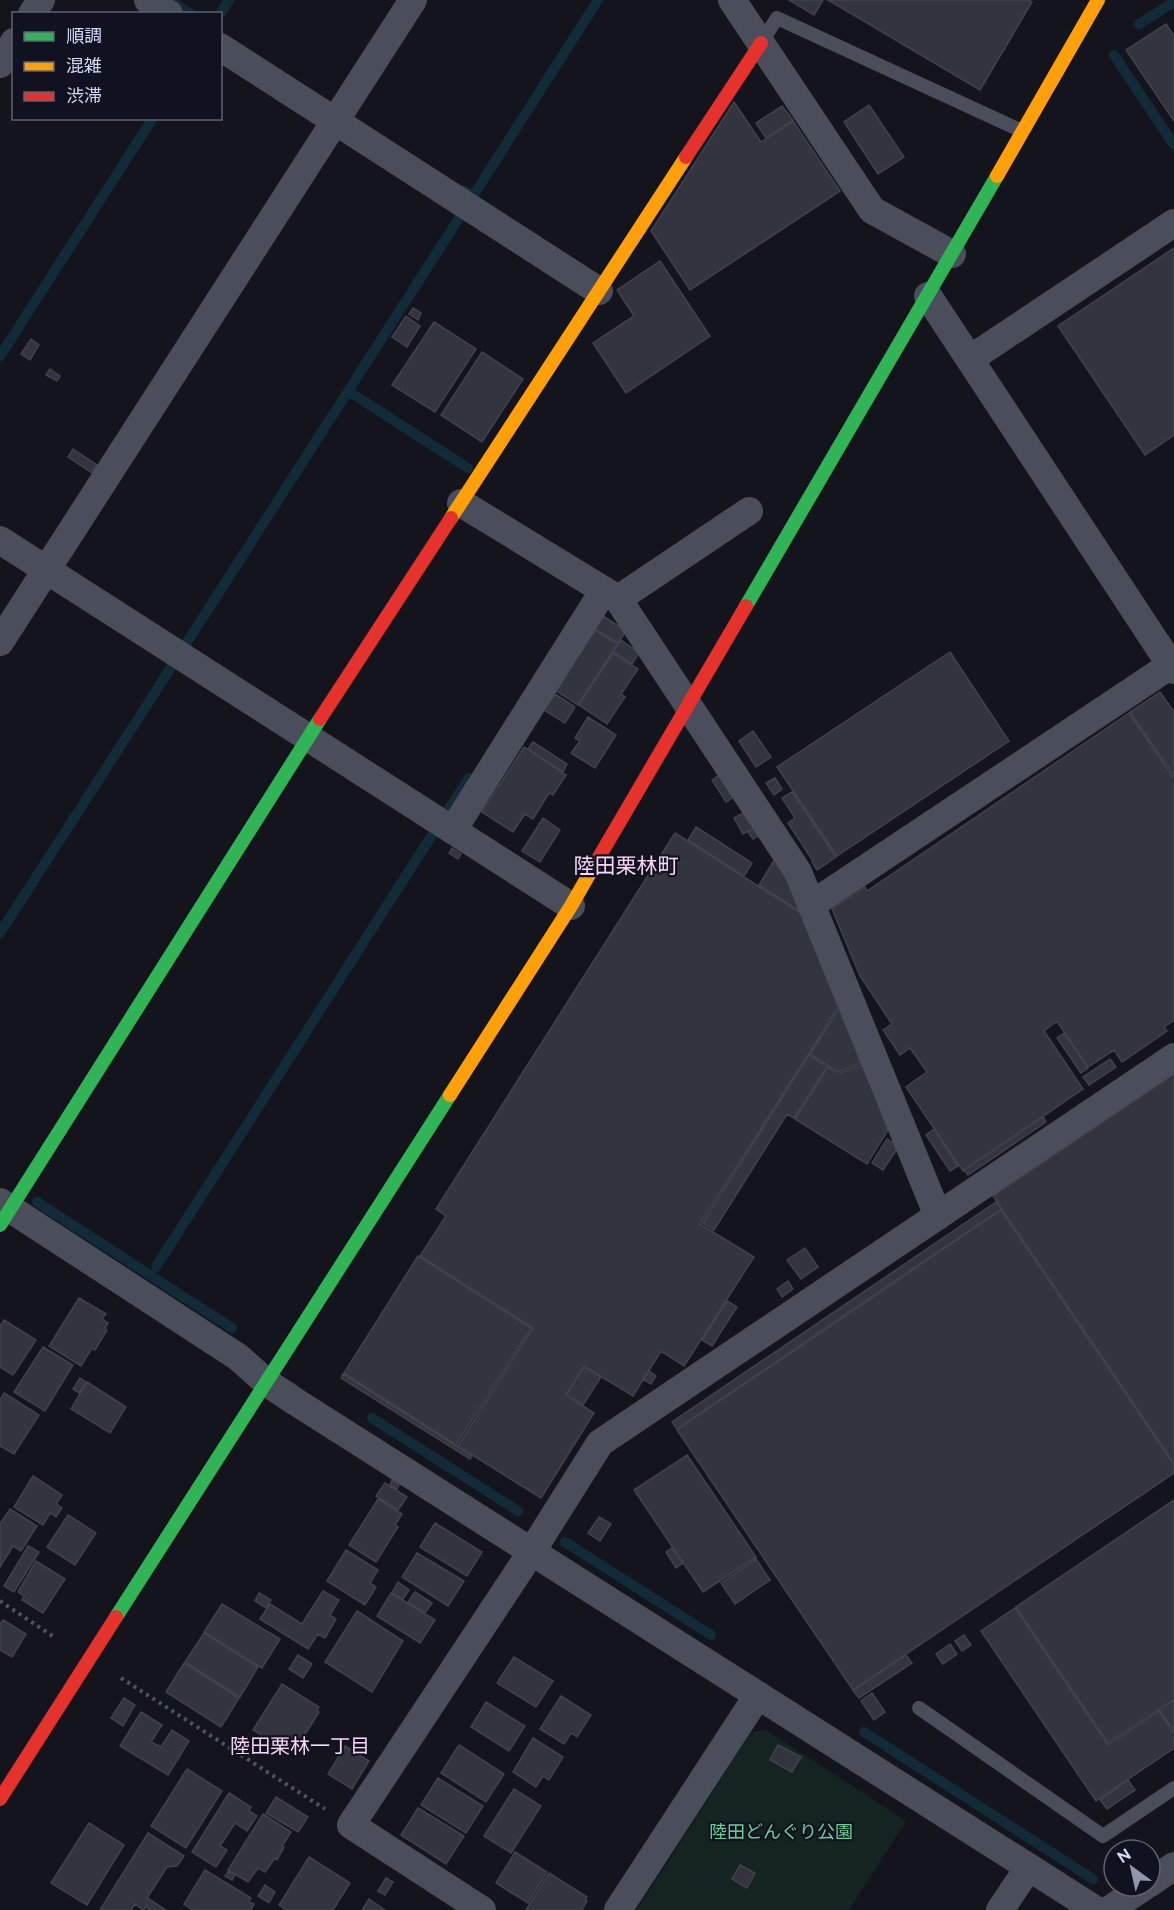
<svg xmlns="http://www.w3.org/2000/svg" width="1174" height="1910" font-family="Raleway,'Noto Sans JP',sans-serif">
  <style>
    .green { fill: #142521 }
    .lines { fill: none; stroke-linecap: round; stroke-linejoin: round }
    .stream { stroke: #122b39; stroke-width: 10 }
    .building { fill: #32343e; stroke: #40414f; stroke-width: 1.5 }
    .path { stroke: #4a585d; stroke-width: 4; stroke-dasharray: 3 4.5; stroke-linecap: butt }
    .lane { stroke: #4a4e5b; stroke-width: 14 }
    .street { stroke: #4a4e5b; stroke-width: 28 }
    .fast { stroke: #30b455; stroke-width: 14 }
    .slow { stroke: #ff9f0a; stroke-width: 14 }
    .jam { stroke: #e5322d; stroke-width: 14 }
    .labels { text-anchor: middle; stroke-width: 4.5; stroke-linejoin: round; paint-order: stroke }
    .park-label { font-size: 18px; fill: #6bcf98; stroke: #10121f }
    .neighbourhood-label { font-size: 20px; fill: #f9d6f7; stroke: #10121f }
    .quarter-label { font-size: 21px; fill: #f9d6f7; stroke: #10121f }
  </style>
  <rect width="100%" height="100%" fill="#14151c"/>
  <!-- green -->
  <path class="green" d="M766,1730L906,1821L849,1910H637L751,1732Z"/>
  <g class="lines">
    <!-- stream -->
    <path class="stream" d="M170,0L191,14
      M220,14L229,0
      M1139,24L1174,2
      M1114,55L1174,145
      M463,190L473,196L598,0
      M0,356L153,118
      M348,391L468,468
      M184,647L461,215
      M446,813L469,778
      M0,933L172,666
      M37,1202L232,1328
      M156,1267L432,835
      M372,1418L518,1511
      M565,1542L711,1635
      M864,1732L1093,1879"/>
  </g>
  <!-- building -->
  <path class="building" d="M789,0H823L814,15Z
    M828,0H1029L1032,2L980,90Z
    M1166,24L1174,36V121L1126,50Z
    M734,102L761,142L793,121L840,191L690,290L651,231Z
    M869,105L904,157L878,174L844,122Z
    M782,106L793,120L766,138L756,123Z
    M1174,248V435L1145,455L1058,326Z
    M660,261L710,336L626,393L593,343L634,316L617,290Z
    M413,308L421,313L418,320L409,314Z
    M406,316L420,326L407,347L392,337Z
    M434,322L476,349L435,412L392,385Z
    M31,339L39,345L30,360L21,354Z
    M482,352L523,379L482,442L441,415Z
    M50,369L60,376L57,381L46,375Z
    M73,449L97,465L92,473L68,457Z
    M603,616L626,631L618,643L595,629Z
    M595,630L617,644L578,705L555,690Z
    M621,640L639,653L632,664L613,652Z
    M950,652L1009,741L837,856L777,767Z
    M613,653L638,669L621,694L625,697L607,724L579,705Z
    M1160,692L1174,712V776L1130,712Z
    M555,694L575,707L565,723L544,710Z
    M1129,713L1174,779V1020L1164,1027L1167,1031L1122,1062L1114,1050L1088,1067L1057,1021L1044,1031L1083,1089L963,1171L906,1087L927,1072L910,1048L900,1055L883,1030L892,1024L860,976L832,909L865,887L867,891Z
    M588,717L616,735L595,768L571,753L580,741L575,738Z
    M753,731L771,757L756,767L739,741Z
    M533,742L567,764L563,772L528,749Z
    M524,747L566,775L553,795L549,793L533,819L525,814L513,832L482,812Z
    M721,774L735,796L726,802L712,780Z
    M775,778L782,789L774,795L766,783Z
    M792,792L836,857L817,870L812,862L813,861L788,823L795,818L782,798Z
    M745,812L755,827L743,834L734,818Z
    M543,818L560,830L540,862L522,851Z
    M696,827L752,863L744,876L688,840Z
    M755,827L760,835L753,839L748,832Z
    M675,833L802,914L839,1006L700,1224L754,1257L684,1366L661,1351L633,1396L584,1366L566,1395L594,1413L541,1498L458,1446L533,1328L420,1256L446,1216L436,1209Z
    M452,848L461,854L458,859L449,853Z
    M775,859L790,882L801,912L759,885Z
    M840,1008L861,1063L838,1072L810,1054Z
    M1064,1033L1088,1068L1081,1073L1057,1038Z
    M809,1055L827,1067L794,1118L787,1114L714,1230L703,1223Z
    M1110,1059L1116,1067L1089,1085L1083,1077Z
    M864,1064L888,1130L867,1164L795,1119L828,1067L838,1074Z
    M1174,1074V1463L993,1196Z
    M1043,1117L1046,1122L968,1175L964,1170Z
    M934,1129L958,1166L950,1171L926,1135Z
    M887,1139L899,1146L883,1170L872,1163Z
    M996,1202L1001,1209L677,1429L672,1422Z
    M1001,1210L1174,1465V1473L853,1690L677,1430Z
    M805,1248L818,1267L801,1279L787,1260Z
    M418,1256L531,1328L456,1445L344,1373Z
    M788,1281L793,1289L782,1297L777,1289Z
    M79,1298L106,1314L102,1319L108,1323L105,1328L107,1330L95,1350L92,1348L81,1366L49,1346Z
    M727,1301L737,1307L712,1346L702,1340Z
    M4,1320L36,1340L13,1375L0,1367V1326Z
    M43,1347L73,1365L45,1411L14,1392Z
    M584,1367L601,1377L583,1405L566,1395Z
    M649,1371L656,1376L651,1384L644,1380Z
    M343,1374L472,1456L470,1459L341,1378Z
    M80,1378L86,1382L79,1393L73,1389Z
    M87,1382L126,1407L110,1433L71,1409Z
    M4,1393L39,1415L14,1454L0,1446V1400Z
    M687,1455L756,1557L703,1592L634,1490Z
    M33,1476L62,1495L56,1504L62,1508L56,1517L50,1513L43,1525L14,1507Z
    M392,1480L399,1485L397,1489L390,1485Z
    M385,1483L407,1497L398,1510L376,1496Z
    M378,1499L402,1514L395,1525L398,1527L376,1562L349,1545Z
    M1174,1500V1699L1108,1743L1016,1607Z
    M10,1509L37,1526L21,1551L13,1546L0,1567V1524Z
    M68,1515L96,1533L75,1565L47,1547Z
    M599,1517L611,1524L600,1541L588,1533Z
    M435,1523L482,1552L467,1576L420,1547Z
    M28,1546L39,1552L14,1592L4,1586Z
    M672,1548L683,1563L676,1568L666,1552Z
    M346,1550L378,1570L370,1583L376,1587L365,1605L327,1581Z
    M417,1553L464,1581L448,1606L402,1577Z
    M756,1559L770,1580L735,1604L721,1583Z
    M36,1561L65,1579L43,1613L22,1600L24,1596L18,1592Z
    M398,1582L409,1590L403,1599L392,1593Z
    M323,1591L339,1600L330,1615L336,1619L325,1638L318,1634L308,1649L260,1619L270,1604L302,1624Z
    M415,1592L432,1603L425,1613L408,1602Z
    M259,1593L271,1600L266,1608L255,1601Z
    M391,1593L435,1620L420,1643L377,1616Z
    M222,1604L280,1639L262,1668L204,1632Z
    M1015,1608L1108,1745L1159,1711L1174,1734V1748L1096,1801L981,1631Z
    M357,1611L403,1641L372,1692L325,1662Z
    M3,1620L26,1634L12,1657L0,1650V1624Z
    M204,1633L258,1667L240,1697L185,1662Z
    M964,1635L971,1645L962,1651L955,1641Z
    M950,1644L957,1654L943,1664L936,1654Z
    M298,1655L312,1664L303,1678L289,1669Z
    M906,1655L912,1663L859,1698L853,1691Z
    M514,1657L553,1681L536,1707L497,1683Z
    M184,1663L239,1698L221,1727L166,1692Z
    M282,1684L319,1707L317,1710L319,1712L299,1744L297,1742L290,1753L253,1730Z
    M872,1693L885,1712L874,1720L861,1701Z
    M561,1696L591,1715L577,1737L571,1733L564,1744L540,1729Z
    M124,1698L135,1705L123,1726L111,1718Z
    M1174,1700V1731L1159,1709Z
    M486,1702L525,1726L509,1751L471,1727Z
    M141,1712L162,1725L151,1742L161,1747L172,1730L189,1741L168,1775L120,1746Z
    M533,1738L563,1757L549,1780L543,1776L536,1787L513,1772Z
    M459,1745L504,1774L486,1802L441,1773Z
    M778,1745L801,1757L792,1772L770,1760Z
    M345,1746L369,1761L352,1789L328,1774Z
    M187,1769L222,1791L186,1848L151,1826Z
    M438,1778L483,1806L466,1833L421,1805Z
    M1128,1780L1135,1790L1107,1809L1100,1800Z
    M514,1789L541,1806L511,1853L484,1836Z
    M229,1793L251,1807L249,1811L257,1816L247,1831L235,1823L220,1846L227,1850L216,1867L192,1852Z
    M276,1797L308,1817L298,1832L266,1813Z
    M418,1808L464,1836L446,1864L401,1835Z
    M263,1814L291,1832L282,1846L284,1847L277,1860L275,1858L265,1872L258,1868L248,1882L228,1870Z
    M89,1823L124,1845L87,1905L51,1883Z
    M148,1833L184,1856L177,1866L167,1867L147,1898L166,1910H150L146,1907L143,1910L135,1904L131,1910H100Z
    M515,1852L547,1872L528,1903L496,1883Z
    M309,1857L350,1883L333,1910H286L279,1905Z
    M740,1865L755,1873L747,1888L732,1879Z
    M205,1870L251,1898L249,1902L254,1904L251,1910H193L184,1904Z
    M229,1871L235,1874L232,1880L225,1876Z
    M549,1873L587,1897L585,1900L587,1901L582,1910H526Z
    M386,1878L393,1882L385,1895L378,1891Z
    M265,1885L275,1892L269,1903L258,1896Z
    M369,1899L385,1910H362Z"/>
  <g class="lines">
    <!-- path -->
    <path class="path" d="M0,1601L54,1637
      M121,1678L325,1809"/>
    <!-- lane -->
    <path class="lane" d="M761,43L777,18L1022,131
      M919,1708L1103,1836L1174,1788"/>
    <!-- street -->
    <path class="street" d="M148,0L169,14
      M732,0L872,210L952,254
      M32,14L41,0
      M220,47L599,291
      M0,64L14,42
      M928,296L1174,670
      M970,359L1174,223
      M461,503L618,599L798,872L938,1216
      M0,540L571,906
      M618,599L749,511
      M0,642L413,0
      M453,830L604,590
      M811,905L1171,665
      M0,1202L238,1357L266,1382L296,1402L1096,1910
      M1150,1883L1174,1866
      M482,1910L351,1825L532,1551L600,1443L1174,1057
      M618,1910L758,1695
      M1000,1910L1029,1867
      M1109,1910L1145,1886"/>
    <!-- fast -->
    <path class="fast" d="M746,606L997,176
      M0,1225L320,719
      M116,1617L450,1095"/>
    <!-- slow -->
    <path class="slow" d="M997,176L1098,0
      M451,518L686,157
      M450,1095L571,906L595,864"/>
    <!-- jam -->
    <path class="jam" d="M686,157L761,43
      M320,719L451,518
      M595,864L746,606
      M0,1799L116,1617"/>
  </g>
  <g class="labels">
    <!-- park labels -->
    <g class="park-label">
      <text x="781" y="1838">陸田どんぐり公園</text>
    </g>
    <!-- neighbourhood labels -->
    <g class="neighbourhood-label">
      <text x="300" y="1753">陸田栗林一丁目</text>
    </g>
    <!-- quarter labels -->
    <g class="quarter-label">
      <text x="626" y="873">陸田栗林町</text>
    </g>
  </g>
  <!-- legend -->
  <rect x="12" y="12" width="210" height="108" fill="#10121f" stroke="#5e6276" stroke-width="1.5"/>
  <rect x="24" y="32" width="30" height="9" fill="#30b455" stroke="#5e6276" stroke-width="1.5"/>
  <text x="66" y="42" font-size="18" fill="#d4dbf9">順調</text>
  <rect x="24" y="62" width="30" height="9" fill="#ff9f0a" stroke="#5e6276" stroke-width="1.5"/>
  <text x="66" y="72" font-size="18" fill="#d4dbf9">混雑</text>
  <rect x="24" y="92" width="30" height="9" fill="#e5322d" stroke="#5e6276" stroke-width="1.5"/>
  <text x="66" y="102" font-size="18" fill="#d4dbf9">渋滞</text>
  <!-- north arrow -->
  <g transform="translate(1132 1868) rotate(327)"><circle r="28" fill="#10121f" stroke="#5e6276" stroke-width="1.5"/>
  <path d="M0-4.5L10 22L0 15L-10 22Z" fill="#9196ac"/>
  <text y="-9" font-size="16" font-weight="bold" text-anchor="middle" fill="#d4dbf9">N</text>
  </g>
</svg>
